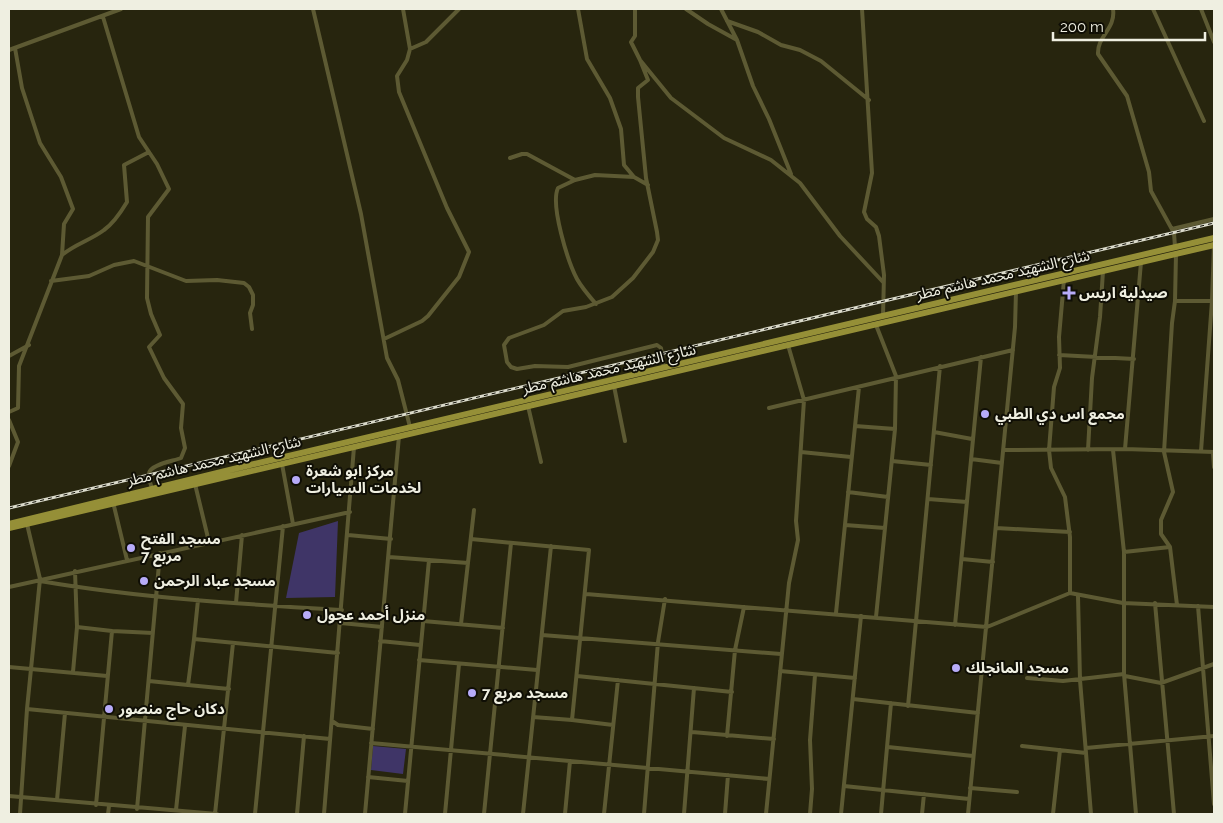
<svg xmlns="http://www.w3.org/2000/svg" width="1223" height="823" font-family="Raleway,'Noto Sans Arabic',sans-serif">
  <style>
    .green { fill: #3f3567 }
    .lines { fill: none; stroke-linecap: round; stroke-linejoin: round }
    .minor { stroke: #5d5a33; stroke-width: 4 }
    .primary { stroke: #958f37; stroke-width: 6 }
    .rail-casing { stroke: #dadacb; stroke-width: 3 }
    .rail { stroke: #0f0e05; stroke-width: 1; stroke-dasharray: 4; stroke-linecap: butt }
    .poi-dot { fill: #b7abf8; stroke: #0f0e05; stroke-width: 2 }
    .labels { text-anchor: middle; stroke-width: 4; stroke-linejoin: round; paint-order: stroke }
    .street-label { font-size: 15px; fill: #efefe1; stroke: #0f0e05 }
    .poi-label { font-size: 15px; font-weight: bold; fill: #efefe1; stroke: #0f0e05; text-anchor: start }
  </style>
  <rect width="100%" height="100%" fill="#27250e"/>
  <!-- green -->
  <path class="green" d="M338,521L335,597L286,598L299,533Z
    M373,746L406,749L403,774L371,770Z"/>
  <g class="lines">
    <!-- minor -->
    <path class="minor" d="M313,9L361,214L387,358L398,380L410,427
      M578,9L587,59L610,98L621,129L624,165L634,177L648,185
      M635,9V36L631,42L640,60L671,98L724,138L771,160L800,183L840,236L883,282
      M686,9L708,24L737,40
      M721,9L737,40L753,86L769,119L791,174
      M862,9L872,173L864,212L867,219L876,227L879,236L884,275L883,316
      M1113,9C1116,29 1097,36 1098,54L1127,96L1149,172L1151,191L1174,233L1175,247
      M1153,9L1204,121
      M1201,9L1214,42
      M103,17L139,137L157,164L169,189L148,217L147,298L151,314L160,335L149,347L164,378L183,404L181,428L185,448L181,458C174,461 151,464 149,473C148,477 151,485 152,489
      M727,21L758,32L781,45L800,50L821,61L869,100
      M410,49L426,42L459,9
      M9,50L121,9
      M640,60L648,80L638,88V97L646,178L657,232L658,240L653,252L633,278L612,297L586,307L563,311L544,325L509,338L504,345L507,362L511,367L517,369L535,366L568,367L657,345L661,348L664,368
      M510,158L522,154H527L575,180L595,175L634,177
      M575,180L558,188C550,205 568,262 577,279C582,288 589,296 596,304
      M1172,229L1214,219
      M1176,254L1175,301L1172,323L1164,452L1173,492L1161,520V534L1170,547L1177,605
      M62,255C75,244 91,240 104,230C114,223 121,212 127,202L124,165L149,152
      M1064,280L1059,337L1060,368L1054,387L1049,450L1051,468L1065,497L1070,537V593
      M51,281L89,276L114,265L134,261L186,281L217,280L244,283L249,287L253,295V305L250,313L252,329
      M1175,301H1212
      M384,339L422,321L428,316L459,277L469,252L447,208L399,92L397,76L407,60L410,49L403,9
      M1059,355L1134,359
      M9,356L29,345
      M614,386L625,441
      M528,406L541,462
      M769,408L1013,350
      M9,412L18,408L19,366L62,255L64,224L73,209L61,177L40,143L22,88L15,48
      M9,420L18,442L9,466
      M855,426L895,429
      M934,432L972,439
      M1125,449L1141,262
      M1004,450L1125,449L1214,452
      M1088,450L1092,378L1100,317L1103,271
      M1113,450L1124,552V674L1136,814
      M1201,451L1212,301L1214,245
      M801,452L851,457
      M1213,452L1214,467
      M971,459L1002,463
      M892,461L931,465
      M282,464L293,524
      M195,484L209,542
      M848,492L888,497
      M928,499L967,502
      M113,502L127,560
      M845,525L885,528
      M996,528L1070,532
      M348,535L391,539
      M471,539L589,550L572,720L533,717
      M1124,552L1170,547
      M389,557L468,563
      M962,559L993,562
      M75,571L77,627L112,631
      M40,581C139,598 241,604 342,610
      M9,587L350,512
      M586,594L987,627L1070,593L1123,603L1214,607
      M1078,596L1080,680L1091,814
      M198,600L194,639L338,653
      M236,603L242,535
      M1155,603L1174,814
      M1198,606L1214,804
      M836,613L859,387
      M876,617L895,429L896,376L876,325
      M423,621L503,628
      M341,623L382,627
      M461,624L474,510
      M955,625L981,357
      M542,635L781,654
      M194,639L188,685L229,689
      M380,641L420,645
      M419,660L537,670
      M9,667L107,676
      M780,671L855,678
      M73,672L77,627
      M577,676L732,692
      M1125,676L1161,683L1214,664
      M1027,678L1063,681L1124,674
      M149,681L188,685
      M853,699L978,713
      M908,706L940,366
      M27,709L330,739
      M572,720L613,725
      M332,721L338,725L373,729
      M692,732L774,739
      M727,736L735,650L744,607
      M371,743L769,779
      M1022,746L1086,753
      M888,747L973,756
      M1086,748L1214,736
      M368,777L408,781
      M844,786L969,799
      M970,788L1017,792
      M9,796L217,814
      M57,800L65,713
      M96,805L112,631L153,633
      M137,809L160,553
      M176,810L185,726
      M20,814L27,709L40,579L27,524
      M108,814L109,806
      M215,814L233,643
      M255,814L283,526
      M297,814L304,736
      M324,814L354,447
      M365,814L399,436
      M405,814L429,560
      M445,814L459,664
      M484,814L511,543
      M523,814L551,546
      M565,814L570,761
      M604,814L618,680
      M644,814L658,642L665,599
      M684,814L694,688
      M725,814L728,775
      M766,814L789,583L798,540L796,521L804,400L788,345
      M810,814L812,789L810,740L815,675
      M841,814L861,616
      M881,814L891,703
      M922,814L924,794
      M968,814L1015,327L1016,291
      M1053,814L1060,750"/>
    <!-- primary -->
    <path class="primary" d="M9,524L250,465L1214,238
      M9,528L1214,245"/>
    <defs>
      <path id="rail" d="M9,508L1214,223"/>
    </defs>
    <!-- rail casing -->
    <use href="#rail" class="rail-casing"/>
    <!-- rail -->
    <use href="#rail" class="rail"/>
  </g>
  <!-- markers -->
  <g class="poi-dot">
    <path d="M1066.5 285.5h5v5h5v5h-5v5h-5v-5h-5v-5h5z"/>
    <circle cx="985" cy="414" r="5"/>
    <circle cx="296" cy="480" r="5"/>
    <circle cx="131" cy="548" r="5"/>
    <circle cx="144" cy="581" r="5"/>
    <circle cx="307" cy="615" r="5"/>
    <circle cx="956" cy="668" r="5"/>
    <circle cx="472" cy="693" r="5"/>
    <circle cx="109" cy="709" r="5"/>
  </g>
  <g class="labels">
    <!-- street labels -->
    <g class="street-label">
      <text transform="translate(1003 275) rotate(-13)" y="5">شارع الشهيد محمد هاشم مطر</text>
      <text transform="translate(609 369) rotate(-13)" y="5">شارع الشهيد محمد هاشم مطر</text>
      <text transform="translate(214 461) rotate(-13)" y="5">شارع الشهيد محمد هاشم مطر</text>
    </g>
    <!-- poi labels -->
    <g class="poi-label">
      <text x="1079" y="298">صيدلية اريس</text>
      <text x="995" y="419">مجمع اس دي الطبي</text>
      <text x="306" y="476">مركز ابو شعرة<tspan x="306" dy="17">لخدمات السيارات</tspan></text>
      <text x="141" y="544">مسجد الفتح<tspan x="141" dy="17">مربع 7</tspan></text>
      <text x="154" y="586">مسجد عباد الرحمن</text>
      <text x="317" y="620">منزل أحمد عجول</text>
      <text x="966" y="673">مسجد المانجلك</text>
      <text x="482" y="698">مسجد مربع 7</text>
      <text x="119" y="714">دكان حاج منصور</text>
    </g>
  </g>
  <!-- border -->
  <rect width="1223" height="823" fill="none" stroke="#efefe1" stroke-width="20"/>
  <!-- scale -->
  <path d="M1053 32v8h152v-8" fill="none" stroke="#efefe1" stroke-width="2.5"/>
  <text x="1060" y="32" font-size="15" fill="#efefe1" stroke="#0f0e05" stroke-width="4" paint-order="stroke">200 m</text>
</svg>
